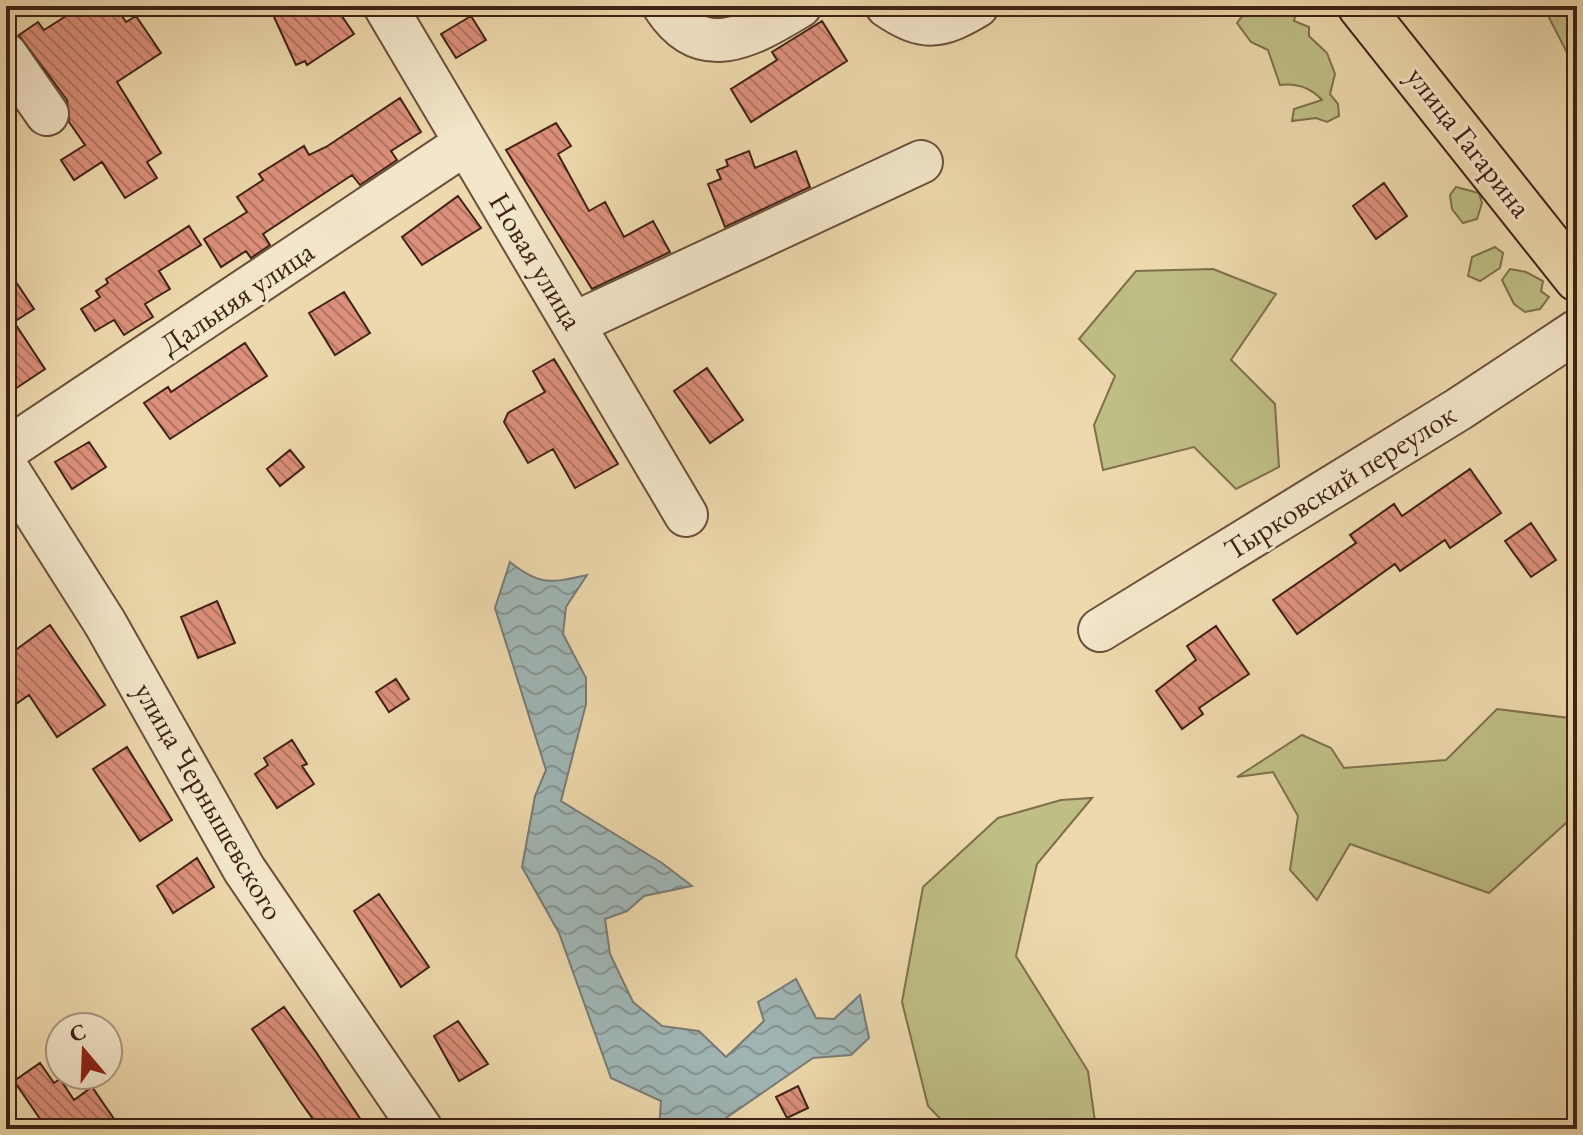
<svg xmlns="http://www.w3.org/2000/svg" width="1583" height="1135" font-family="'EB Garamond',serif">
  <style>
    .grass { fill: #bebe85; stroke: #7f704d; stroke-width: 2 }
    .forest { fill: url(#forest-firs); stroke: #7f704d; stroke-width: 2 }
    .water { fill: url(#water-waves); stroke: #7a7b76; stroke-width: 2 }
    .building { fill: url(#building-back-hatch); stroke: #402115; stroke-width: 2 }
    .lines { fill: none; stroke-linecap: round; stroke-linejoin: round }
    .minor-casing { stroke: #6b4f3b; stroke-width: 46 }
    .major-casing { stroke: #402115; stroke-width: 48 }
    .minor { stroke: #f3e6ca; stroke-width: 42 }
    .major { stroke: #edd9ad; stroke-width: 44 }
    .labels { text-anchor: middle; stroke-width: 6; stroke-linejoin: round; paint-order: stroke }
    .street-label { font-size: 30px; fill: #402115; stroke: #f3e6ca }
  </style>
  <defs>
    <pattern id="forest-firs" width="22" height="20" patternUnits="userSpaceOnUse" patternTransform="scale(2)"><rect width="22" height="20" fill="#bebe85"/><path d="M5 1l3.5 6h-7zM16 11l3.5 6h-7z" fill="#a4a372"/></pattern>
    <pattern id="water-waves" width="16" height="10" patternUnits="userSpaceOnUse" patternTransform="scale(2)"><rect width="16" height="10" fill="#a0b7b7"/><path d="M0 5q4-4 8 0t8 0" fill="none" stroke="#849494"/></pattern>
    <pattern id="building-back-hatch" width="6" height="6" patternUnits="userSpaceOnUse" patternTransform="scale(2)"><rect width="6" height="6" fill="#dc907b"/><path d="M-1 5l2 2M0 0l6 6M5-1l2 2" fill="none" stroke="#b47564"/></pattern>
  </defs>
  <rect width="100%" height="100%" fill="#edd9ad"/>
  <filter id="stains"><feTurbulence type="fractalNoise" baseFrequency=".0025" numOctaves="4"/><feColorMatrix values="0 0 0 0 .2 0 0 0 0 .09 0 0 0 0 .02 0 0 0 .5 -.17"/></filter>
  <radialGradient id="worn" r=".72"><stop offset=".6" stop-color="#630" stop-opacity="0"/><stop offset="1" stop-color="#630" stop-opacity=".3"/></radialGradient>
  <!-- grass -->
  <path class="grass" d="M1266,6H1310L1296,13L1294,21L1309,27V36L1327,53L1335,74L1330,94L1338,104L1339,116L1327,122L1316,118L1292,121L1294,109L1322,100C1311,88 1297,83 1280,85L1268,50L1251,42L1237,23L1247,10L1258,13Z
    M1456,187L1479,193L1482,203L1477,219L1463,223L1452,209L1450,195Z
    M1495,247L1503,253L1500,268L1480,281L1468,276L1472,257Z
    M1213,269L1276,294L1231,360L1275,404L1279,467L1236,489L1194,447L1103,470L1094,425L1115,376L1079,339L1136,271Z
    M1510,269L1526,272L1543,281L1541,291L1549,297L1540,309L1525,312L1514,304L1502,280Z
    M1497,709L1577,719V813L1489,893L1350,844L1317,900L1290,870L1298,816L1273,772L1237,777L1302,735L1331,748L1344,768L1446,760Z
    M1092,798L1037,864L1016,956L1088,1071L1096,1129H950L928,1106L902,1002L923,887L998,818L1061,800Z"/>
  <!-- forest -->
  <path class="forest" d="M1543,6H1577V72Z"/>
  <!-- water -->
  <path class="water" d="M510,562C540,586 551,583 587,575L566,607L563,634L586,678V704L561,801L662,863L692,886L644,896L627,911L605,919L610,954L633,1002L662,1026L699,1031L726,1057L764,1021L758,1002L796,979L816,1018L834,1019L860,995L869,1038L851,1055L813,1058L710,1129H659L661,1101L611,1078L559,933L522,867L535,796L546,770L495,608Z"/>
  <!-- building -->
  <path class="building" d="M82,6H115L126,22L136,16L161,53L117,82L161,153L147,162L157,178L125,198L102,162L74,180L61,160L85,145L69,122L67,100L19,35L38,22L44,30Z
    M269,6H335L354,34L307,65L305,61L296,65Z
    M471,16L486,40L456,58L441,34Z
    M822,21L847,61L751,122L731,89L777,60L772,52Z
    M400,98L421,132L391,151L397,160L360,185L352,175L263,234L270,245L251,258L246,251L221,267L204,239L247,212L237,197L263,180L259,174L304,146L309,155L326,147Z
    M556,123L571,146L558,154L589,211L605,202L624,237L653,221L670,252L592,289L506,150Z
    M749,151L755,168L796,151L810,187L725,227L708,184L721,179L717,170L728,166L726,160Z
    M1384,183L1407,216L1376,239L1353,206Z
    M458,196L481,228L422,265L402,237Z
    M189,226L201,245L159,271L170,289L145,304L153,317L124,335L114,320L95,331L81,309L100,297L96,291L108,283L106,279Z
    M6,267L34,309L14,322L45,369L6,395Z
    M344,292L370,333L335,355L309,313Z
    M245,343L267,376L170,439L144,403L168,387L171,392Z
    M554,359L618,464L575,488L553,449L528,463L504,422L508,413L545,392L533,371Z
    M707,368L743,420L710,443L674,391Z
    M89,442L106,467L72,489L55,462Z
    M290,450L304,467L280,486L267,469Z
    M1470,469L1501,513L1450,548L1445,540L1400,571L1395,564L1297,634L1273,600L1356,543L1350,535L1394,504L1402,516Z
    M1531,523L1556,560L1531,577L1505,541Z
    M217,601L235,643L198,658L181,617Z
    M50,625L105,705L57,737L29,695L6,711V657Z
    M1216,626L1249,674L1199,708L1203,714L1182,729L1156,691L1196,660L1187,646Z
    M396,679L409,699L389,712L376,692Z
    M292,740L307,764L302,766L314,784L277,808L255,774L268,765L264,758Z
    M127,747L172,820L140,841L93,769Z
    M197,858L214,887L173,913L157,886Z
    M379,894L429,967L401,987L354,911Z
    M284,1007L316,1052L367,1129H320L300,1101L252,1029Z
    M458,1021L488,1064L459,1081L434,1036Z
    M40,1063L54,1083L60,1079L74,1100L92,1087L121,1129H47L14,1081Z
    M798,1086L808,1108L787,1118L776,1097Z"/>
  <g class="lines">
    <defs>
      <path id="minor" d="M385,6L686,515
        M664,6C703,66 753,34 800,6
        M887,6C924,31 940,28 977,6
        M6,55L47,114
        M573,324L921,162
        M6,450L466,143
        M6,467L105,623L244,869L421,1129
        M1100,630L1459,409L1577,331"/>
      <path id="major" d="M1360,6L1577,279"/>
    </defs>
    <!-- minor casing -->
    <use href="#minor" class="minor-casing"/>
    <!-- major casing -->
    <use href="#major" class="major-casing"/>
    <!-- minor -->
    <use href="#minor" class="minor"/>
    <!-- major -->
    <use href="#major" class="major"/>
  </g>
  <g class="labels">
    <!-- street labels -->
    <g class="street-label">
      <text transform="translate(1469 142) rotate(52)" y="10">улица Гагарина</text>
      <text transform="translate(536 261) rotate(59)" y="10">Новая улица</text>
      <text transform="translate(237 298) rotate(-34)" y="10">Дальняя улица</text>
      <text transform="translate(1340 482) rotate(-32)" y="10">Тырковский переулок</text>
      <text transform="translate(209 801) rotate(60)" y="10">улица Чернышевского</text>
    </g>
  </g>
  <!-- margin -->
  <rect width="1583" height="1135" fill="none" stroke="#edd9ad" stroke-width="32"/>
  <rect x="8" y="8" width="1567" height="1119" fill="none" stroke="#402115" stroke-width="4"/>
  <rect x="16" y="16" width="1551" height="1103" fill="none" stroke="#402115" stroke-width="2"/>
  <!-- north arrow -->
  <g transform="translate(84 1051) rotate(341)"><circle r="38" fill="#f3e6ca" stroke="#ab9782" stroke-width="2"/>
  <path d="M0-6L14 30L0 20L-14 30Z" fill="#8f2418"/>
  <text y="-12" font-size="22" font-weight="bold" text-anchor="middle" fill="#402115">С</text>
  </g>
  <rect width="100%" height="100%" filter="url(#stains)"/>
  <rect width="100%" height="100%" fill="url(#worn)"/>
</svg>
